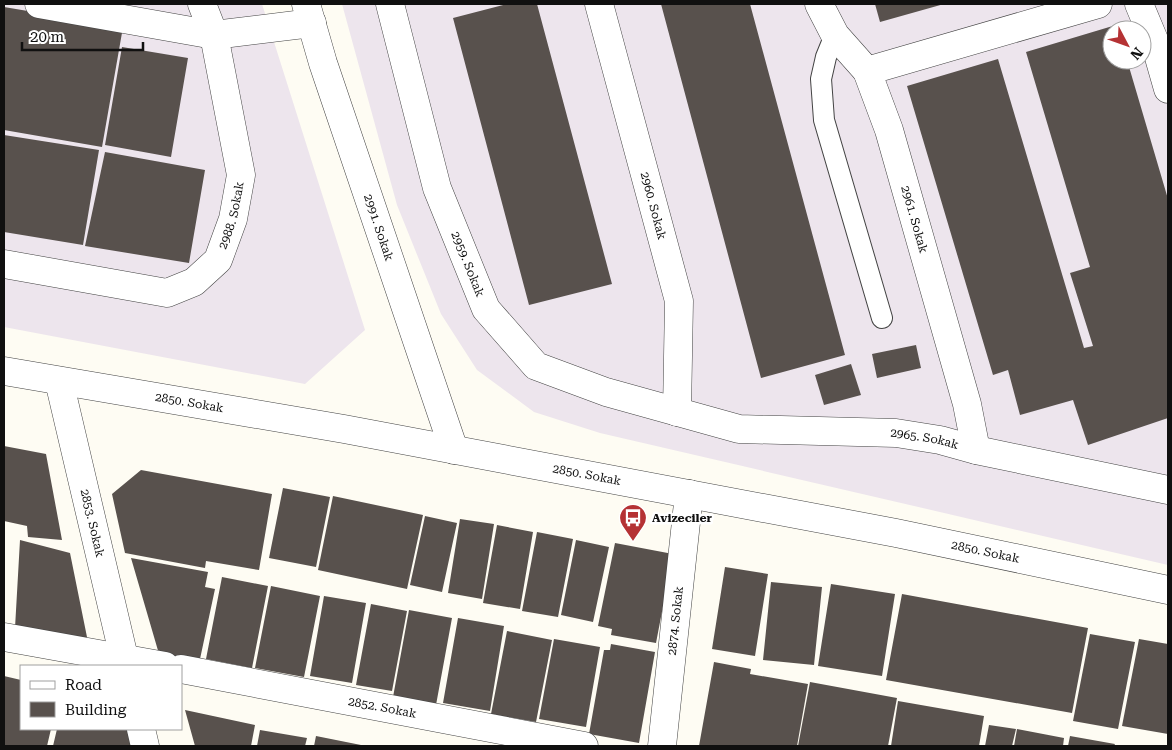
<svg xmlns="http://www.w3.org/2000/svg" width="1172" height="750" font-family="'Roboto Serif',serif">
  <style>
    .industrial { fill: #ede5ed; fill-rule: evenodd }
    .building { fill: #58514d }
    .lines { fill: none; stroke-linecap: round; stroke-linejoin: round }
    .service-casing { stroke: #434343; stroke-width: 22 }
    .minor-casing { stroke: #434343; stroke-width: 29 }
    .tertiary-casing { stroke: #434343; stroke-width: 29 }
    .service { stroke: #fff; stroke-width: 20 }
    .minor { stroke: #fff; stroke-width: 28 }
    .tertiary { stroke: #fff; stroke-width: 28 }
    .labels { text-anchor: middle; stroke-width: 5; stroke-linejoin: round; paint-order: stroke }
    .street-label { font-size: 12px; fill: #101010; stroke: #fff }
    .poi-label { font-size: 12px; font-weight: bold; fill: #101010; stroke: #fff; text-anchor: start }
  </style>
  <rect width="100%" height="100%" fill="#fefcf3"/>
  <!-- industrial -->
  <path class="industrial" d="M4,4H262L365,330L305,384L4,327Z
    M342,4H1168V565L600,433L534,412L477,370L441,314L397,205ZM1112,30H1142V60H1112Z"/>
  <!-- building -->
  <path class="building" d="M507,4H537L612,284L529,305L453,18Z
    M661,4H750L845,355L761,378Z
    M875,4H944L880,22Z
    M4,7L123,27L102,147L4,130Z
    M1116,25L1117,30H1112V60H1127L1168,199V418L1088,445L1073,400L1020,415L1008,370L993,375L907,86L998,59L1084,348L1093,346L1070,273L1090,267L1026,52Z
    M122,47L188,58L171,157L105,145Z
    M4,135L99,150L83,245L4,232Z
    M105,152L205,170L189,263L85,246Z
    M916,345L921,368L877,378L872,354Z
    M851,364L861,395L824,405L815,375Z
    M4,446L46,454L62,540L28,537L27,526L4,521Z
    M141,470L272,494L259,570L206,561L205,568L125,553L112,494Z
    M283,488L330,497L316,567L269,558Z
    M333,496L423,515L407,589L318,570Z
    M425,516L457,523L442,592L410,585Z
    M460,519L494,524L482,599L448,593Z
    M497,525L533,532L520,609L483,603Z
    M537,532L573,539L558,617L522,611Z
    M20,540L70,553L88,642L15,628Z
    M576,540L609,547L593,622L561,615Z
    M615,543L673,554L656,643L611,635L612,629L598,626Z
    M131,558L208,572L205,587L215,589L200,659L159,654Z
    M725,567L768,574L755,656L712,649Z
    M222,577L268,586L252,668L206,659Z
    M771,582L822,587L814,665L763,660Z
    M831,584L895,594L882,676L818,666Z
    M271,586L320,596L304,677L255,668Z
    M902,594L1088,628L1072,713L886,680Z
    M324,596L366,603L352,683L310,676Z
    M371,604L407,611L392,691L356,685Z
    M409,610L452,618L436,705L393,697Z
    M458,618L504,626L490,711L443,703Z
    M507,631L552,640L536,722L491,714Z
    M1090,634L1135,642L1118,729L1073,721Z
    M554,639L600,647L586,727L539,719Z
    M1139,639L1168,644V734L1122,726Z
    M611,644L655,652L639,743L589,734L604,650H610Z
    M714,662L751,669L750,674L808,684L797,746H699Z
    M4,676L21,680V729H51L47,746H4Z
    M810,682L897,698L888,746H798Z
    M898,701L984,716L979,746H891Z
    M185,710L255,725L251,746H195Z
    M989,725L1016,729L1012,746H985Z
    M57,729H132L136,746H53Z
    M1017,729L1064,738L1063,746H1014Z
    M260,730L307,738L305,746H257Z
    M316,736L361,745V746H314Z
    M1070,736L1115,744L1114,746H1068Z"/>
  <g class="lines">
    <defs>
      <path id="service" d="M835,35L826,57L821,79L824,120L882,318"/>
      <g id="minor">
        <path d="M39,4L214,35L312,23"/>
        <path id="s1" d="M306,4L323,63L454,450"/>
        <path id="s2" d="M390,4L437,188L486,309L536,366L606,392L739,429L896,433L940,440L976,450L1168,490"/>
        <path id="s3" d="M599,4L679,301L677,412"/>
        <path id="s4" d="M819,4L835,35L867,71L889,130L967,404L976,450"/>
        <path d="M1139,4L1154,40L1168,89"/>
        <path d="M867,71L1098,4"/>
        <path id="s5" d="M4,264L167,293L194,282L218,260L233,219L241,175L214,35L202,4"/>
        <path id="s6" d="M59,381L126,666"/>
        <path d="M4,637L165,666"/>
        <path id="s7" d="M181,669L584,746"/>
        <path d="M141,729L145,746"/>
        <path id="s8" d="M662,746L689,494"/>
      </g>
      <g id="tertiary">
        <path id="s9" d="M4,371L344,429L896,533L1168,590"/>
      </g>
    </defs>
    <!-- service casing -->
    <use href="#service" class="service-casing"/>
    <!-- minor casing -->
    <use href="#minor" class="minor-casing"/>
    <!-- tertiary casing -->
    <use href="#tertiary" class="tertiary-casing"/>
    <!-- service -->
    <use href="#service" class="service"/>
    <!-- minor -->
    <use href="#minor" class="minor"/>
    <!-- tertiary -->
    <use href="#tertiary" class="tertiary"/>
  </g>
  <!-- icons -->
  <defs>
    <symbol id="bus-pin" viewBox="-11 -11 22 30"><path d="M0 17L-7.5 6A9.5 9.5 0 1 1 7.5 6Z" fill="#b53234" stroke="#fff"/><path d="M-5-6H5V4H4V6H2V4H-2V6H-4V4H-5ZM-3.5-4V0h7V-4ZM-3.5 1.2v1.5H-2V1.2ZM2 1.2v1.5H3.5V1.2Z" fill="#fff"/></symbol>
  </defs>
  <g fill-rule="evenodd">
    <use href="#bus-pin" x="617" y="502" width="32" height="43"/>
  </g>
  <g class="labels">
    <!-- street labels -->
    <g class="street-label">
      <text dy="4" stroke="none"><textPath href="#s3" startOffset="209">2960. Sokak</textPath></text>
      <text dy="4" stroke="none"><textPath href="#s5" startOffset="274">2988. Sokak</textPath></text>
      <text dy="4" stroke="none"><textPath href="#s4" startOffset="239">2961. Sokak</textPath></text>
      <text dy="4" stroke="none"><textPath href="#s1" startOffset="235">2991. Sokak</textPath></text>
      <text dy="4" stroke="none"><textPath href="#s2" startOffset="272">2959. Sokak</textPath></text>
      <text dy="4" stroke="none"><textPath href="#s9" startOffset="188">2850. Sokak</textPath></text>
      <text dy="4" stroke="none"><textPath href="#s2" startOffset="795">2965. Sokak</textPath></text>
      <text dy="4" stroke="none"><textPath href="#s9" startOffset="592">2850. Sokak</textPath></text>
      <text dy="4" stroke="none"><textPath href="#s6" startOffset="146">2853. Sokak</textPath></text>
      <text dy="4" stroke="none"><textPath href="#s9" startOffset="998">2850. Sokak</textPath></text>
      <text dy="4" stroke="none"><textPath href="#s8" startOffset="126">2874. Sokak</textPath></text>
      <text dy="4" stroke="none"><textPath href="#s7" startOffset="205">2852. Sokak</textPath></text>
    </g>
    <!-- poi labels -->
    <g class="poi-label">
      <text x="652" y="522">Avizeciler</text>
    </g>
  </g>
  <!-- border -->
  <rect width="1172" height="750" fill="none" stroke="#101010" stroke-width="10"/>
  <!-- legend -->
  <rect x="20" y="665" width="162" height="65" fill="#ffffff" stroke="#9f9f9f"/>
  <rect x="30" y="681" width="25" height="8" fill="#ffffff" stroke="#9f9f9f"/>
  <text x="65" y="690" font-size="15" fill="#101010">Road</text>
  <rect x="30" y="702" width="25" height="15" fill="#58514d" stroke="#9f9f9f"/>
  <text x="65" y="715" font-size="15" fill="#101010">Building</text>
  <!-- north arrow -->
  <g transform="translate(1127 45) rotate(131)"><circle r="24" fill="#ffffff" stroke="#9f9f9f"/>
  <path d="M0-4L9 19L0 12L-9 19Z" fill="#b53234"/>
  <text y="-8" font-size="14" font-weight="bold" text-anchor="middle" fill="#101010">N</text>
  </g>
  <!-- scale -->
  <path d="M22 42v8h121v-8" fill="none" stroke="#101010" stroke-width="2.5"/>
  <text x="30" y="42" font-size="15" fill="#101010" stroke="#ffffff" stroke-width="4" paint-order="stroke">20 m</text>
</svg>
